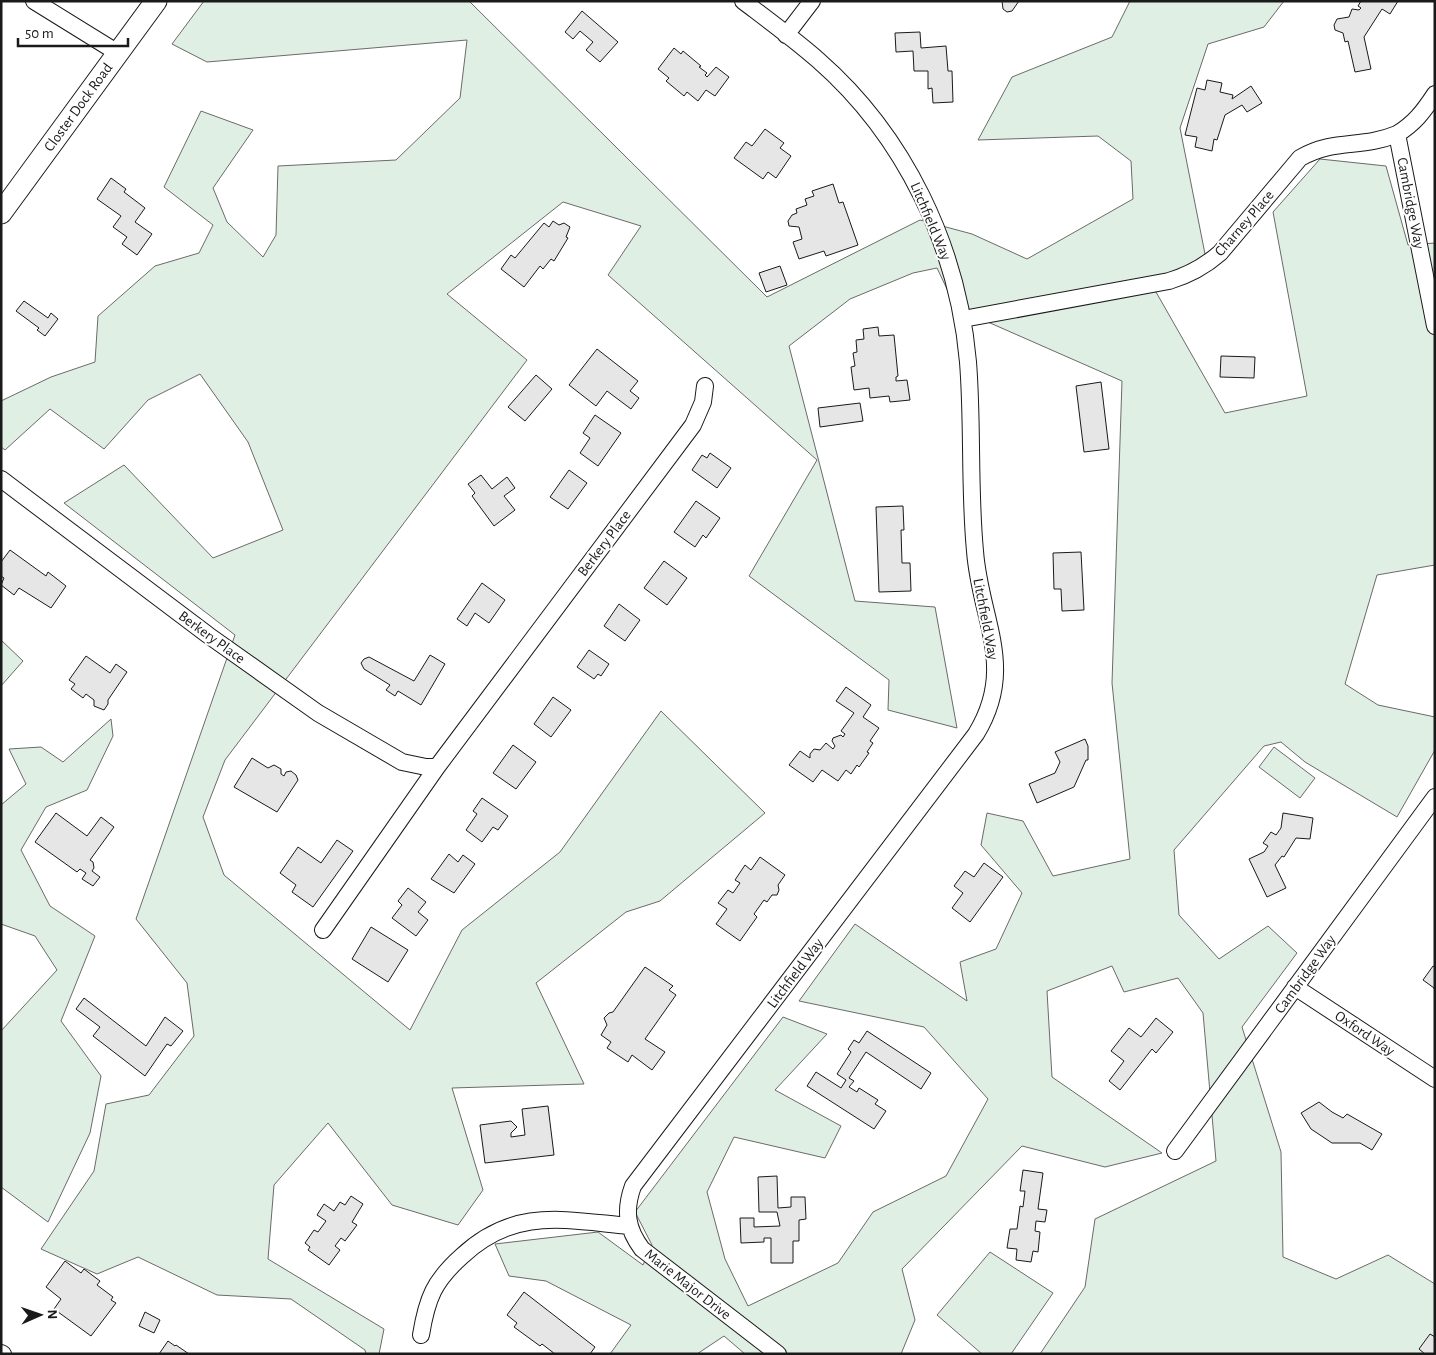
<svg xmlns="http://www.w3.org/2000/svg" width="1436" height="1355" font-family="'Alegreya Sans',sans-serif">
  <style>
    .green { fill: #e0efe3; stroke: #6a6a6a }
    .building { fill: #e6e6e6; stroke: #1a1a1a }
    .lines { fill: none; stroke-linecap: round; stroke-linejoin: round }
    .minor-casing { stroke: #1a1a1a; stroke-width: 18 }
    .major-casing { stroke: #1a1a1a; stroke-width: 23 }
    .minor { stroke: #fff; stroke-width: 16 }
    .major { stroke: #fff; stroke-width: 21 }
    .labels { text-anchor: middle; stroke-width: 4; stroke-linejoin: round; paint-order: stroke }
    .street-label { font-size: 15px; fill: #1a1a1a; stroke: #fff }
  </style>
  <rect width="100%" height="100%" fill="#fff"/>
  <!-- green -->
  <path class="green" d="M204,1H469L767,297L920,220L972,234L1027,259L1133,199L1131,161L1098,136L978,140L1012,77L1112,37L1130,1H1284L1264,27L1208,44L1180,128L1207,264L1152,285L1225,413L1307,396L1273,212L1320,159L1386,166L1408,245L1435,243V565L1377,575L1345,684L1378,705L1435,717V750L1397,817L1305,762L1281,742L1264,746L1174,850L1179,915L1219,959L1268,926L1297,953L1242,1027L1281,1152L1283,1257L1336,1279L1388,1255L1435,1284V1354H1040L1085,1287L1095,1219L1216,1161L1203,1013L1178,978L1124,992L1112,966L1047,991L1052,1077L1162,1153L1105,1167L1022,1146L902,1269L915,1320L901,1354H745L724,1336L697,1354H610L631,1325L546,1281L509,1276L495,1244L598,1232L643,1265L652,1245L635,1212L783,1017L827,1034L775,1090L841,1126L825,1158L734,1137L707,1192L725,1259L748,1306L838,1263L873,1212L946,1176L988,1099L924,1027L799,1001L855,924L967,1001L960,962L996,949L1022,893L981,845L987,813L1023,821L1053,876L1130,859L1112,683L1122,381L956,308L937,268L913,273L850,299L789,346L855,601L935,607L957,728L888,710L889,680L749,576L817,460L608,275L641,226L563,202L447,294L527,360L225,760L203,817L224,875L410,1030L462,930L560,852L661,711L765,813L660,901L626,912L536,983L584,1084L452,1088L483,1190L458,1225L392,1205L328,1123L274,1185L268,1259L384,1329L379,1354H366L365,1350L291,1299L217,1295L138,1257L97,1274L41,1249L94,1171L106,1104L149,1095L194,1036L187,983L136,919L235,635L64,503L124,465L213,558L283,530L248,442L200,374L148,400L104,449L50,409L5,450L1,447V401L51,377L95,362L98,316L155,266L199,253L213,225L164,187L201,111L253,130L213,188L227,222L263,257L276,235L278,166L396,160L460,98L467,40L207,62L172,44Z
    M1,640L23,661L1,686Z
    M111,719L113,736L87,790L46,807L21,850L50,906L95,936L61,1021L101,1076L90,1133L48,1222L1,1187V1031L57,970L35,936L1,924V805L26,784L9,749L41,747L63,762Z
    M1274,747L1315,778L1300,798L1259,767Z
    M990,1252L1053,1293L1011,1354H982L937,1315Z"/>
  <!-- building -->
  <path class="building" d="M1002,1H1019L1012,11L1007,12L1003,9Z
    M1361,1H1398L1390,14L1382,9L1364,37L1371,69L1355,72L1348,41L1345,42L1343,33L1335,30L1334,25L1337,19L1349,17L1352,9L1359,10L1361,8L1358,6Z
    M582,11L618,42L600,62L586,50L593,42L580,31L573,39L565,32Z
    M920,32L921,48L946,46L948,71H952L953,102L933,103L932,88L928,89V71H914L913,51L896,52L895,33Z
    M674,48L681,54L683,51L701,66L699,67L707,73L705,75L707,77L716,67L729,77L715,96L706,90L698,101L687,92L684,96L666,81L669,78L658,69Z
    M1207,80L1222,83L1220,92L1233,95L1232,99L1251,86L1262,103L1247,112L1242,105L1225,115L1217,140L1214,139L1212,151L1195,147L1197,137L1185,135L1197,88L1205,90Z
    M765,129L784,143L780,148L791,156L776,178L768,172L763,179L734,158L746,142L752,146Z
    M111,178L126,189L124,192L145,208L135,222L152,234L137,255L122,244L127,237L113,227L121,216L97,199Z
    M833,184L839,203L843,202L858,245L826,256L824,251L799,259L793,242L802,239L799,227L789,226L788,221L792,215L797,213L796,209L807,205L805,199L814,196L812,191Z
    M553,221L559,225L564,223L570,227L566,237L568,238L554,261L551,259L543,269L540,266L524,287L501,269L511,255L515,258L544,223L549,227Z
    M780,266L787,285L766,292L759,273Z
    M24,301L48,318L51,313L58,319L45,336L37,330L39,328L16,311Z
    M878,327L879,336L894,335L898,376L896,377V381L907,380L910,400L890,402L889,396L870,398L869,388L854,390L851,367L855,366L853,353L857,352L856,340L864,339L863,329Z
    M597,349L638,381L630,391L639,398L631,409L607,391L596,406L569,385Z
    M1221,356L1255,357L1254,378L1220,377Z
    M536,375L552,389L525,421L508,407Z
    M1101,382L1109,449L1084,452L1076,386Z
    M860,403L863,421L820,427L818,408Z
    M595,415L621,433L598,466L580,453L590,438L583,433Z
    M710,453L731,468L717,488L692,470L702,455L707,458Z
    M569,470L587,483L568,509L550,497Z
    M481,475L492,489L507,477L515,488L504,496L515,510L494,526L472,496L475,493L468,484Z
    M696,501L720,518L706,538L703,535L695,547L674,532Z
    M903,506L904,530H901L902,563H910L911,591L879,592L876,507Z
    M10,550L46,576L48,572L66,586L51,608L19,588L14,595L1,585L4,578L1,576V562Z
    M1081,552L1084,610L1062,611L1061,589H1054L1053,553Z
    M664,561L687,578L667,605L644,588Z
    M482,583L505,600L489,623L475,613L467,626L457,619Z
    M619,604L640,620L625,641L604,626Z
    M589,650L609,664L601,676L598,674L594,679L577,667Z
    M430,655L445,664L421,705L398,691L395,696L386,690L390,685L364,669L361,663L364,659L369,657L414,681Z
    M86,656L110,673L116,664L127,672L108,700V704L104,710L94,706V700L86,694L83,698L71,689L75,684L69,680Z
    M846,687L871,705L863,717L879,728L870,741L873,743L867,752L869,753L859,767L857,765L851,774L846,770L838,781L822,770L813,782L789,765L800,751L810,758V754L814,749L820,750L826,743L833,749L835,746L832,741L833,738L841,735L843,737L845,734L841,731L854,713L836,701Z
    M553,697L571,710L551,737L534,724Z
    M1085,739L1088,746V760H1086L1074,787L1037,803L1029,784L1055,773L1060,762L1055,752Z
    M513,745L536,762L516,789L493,773Z
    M252,758L268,768L274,765L281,769V774L284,776L286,772L291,771L296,775L298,780L277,812L234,787Z
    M482,798L508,816L498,830L493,827L482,842L466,830L477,814L473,811Z
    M56,813L87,836L101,817L114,827L90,860L93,862L94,868L92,871L100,877L93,886L82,879L86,873L80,869L77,872L35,842Z
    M1283,813L1313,818L1310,839L1296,838L1284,857L1282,856L1275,865L1286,888L1267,897L1249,859L1264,852L1268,846L1263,843L1271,832L1276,835L1281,828Z
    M337,840L353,851L313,907L292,892L296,885L280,873L298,847L321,863Z
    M449,854L458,862L463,855L475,864L454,893L431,879Z
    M760,857L785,875L778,885L779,890L777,895H772L767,902L764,900L754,914L757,917L740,941L716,924L727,909L718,903L728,890L733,893L740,883L735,880L745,865L751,870Z
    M984,863L1003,877L970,922L952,908L963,893L954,886L965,871L974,877Z
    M408,888L426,902L418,912L428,920L416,936L392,918L402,905L398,901Z
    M371,927L408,950L388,982L352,959Z
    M1433,966L1435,967V991L1434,988L1423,980Z
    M645,967L673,986L669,990L676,995L645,1039L665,1052L652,1070L632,1055L628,1062L607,1048L611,1042L601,1035L607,1025L604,1018L609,1013L613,1012Z
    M84,998L146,1046L165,1017L183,1031L171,1046L167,1044L145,1076L93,1036L100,1027L76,1009Z
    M1156,1018L1173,1032L1156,1053L1152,1049L1120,1090L1109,1081L1124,1061L1111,1051L1129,1028L1141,1037Z
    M867,1031L931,1073L921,1089L866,1052L849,1078L854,1081L849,1087L857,1092L859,1088L878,1100L875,1104L886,1111L874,1129L807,1086L816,1072L841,1088L846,1080L837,1074L851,1052L848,1049L854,1040L859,1043Z
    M1319,1102L1332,1112L1343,1118L1347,1114L1382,1134L1372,1150L1360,1143H1332L1311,1129L1301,1113Z
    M548,1106L554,1155L485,1163L480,1125L511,1121L517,1127L511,1133V1137L525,1135L522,1109Z
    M1023,1170L1043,1173L1038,1209L1047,1210L1045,1222L1036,1221L1035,1231L1040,1232L1038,1252L1033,1251L1031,1262L1016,1260L1017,1249L1007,1248L1010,1229H1017L1020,1206L1023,1207L1025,1191H1020Z
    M777,1176L778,1208L791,1207V1197H805L806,1219L799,1220V1241H793V1263H771V1238H764V1242L741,1243L740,1218H754V1227L780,1226L777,1212H759L758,1177Z
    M351,1196L363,1204L352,1222L357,1225L345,1241L341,1238L335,1246L340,1250L329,1265L308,1250L310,1247L305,1243L314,1230L318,1232L326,1221L317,1215L324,1204L334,1211L340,1202L345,1205Z
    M65,1261L81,1273L84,1269L100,1281L97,1285L113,1297L111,1300L116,1303L91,1336L54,1309L61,1299L46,1287Z
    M524,1292L595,1347L590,1354H555L542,1344L540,1346L514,1327L517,1323L507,1315Z
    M145,1312L160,1320L154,1333L139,1326Z
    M1430,1334L1435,1337V1354H1425L1419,1349Z
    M168,1341L175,1346L176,1345L189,1354H159Z"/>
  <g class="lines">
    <defs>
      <path id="minor" d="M34,1L118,53
        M743,1C768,20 794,39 818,60C905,136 958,247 968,362C973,425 969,488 975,551C980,620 1017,667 976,734L633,1186C624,1211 627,1229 642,1249L778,1354
        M786,35L812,1
        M1435,94C1424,111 1414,124 1397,134L1435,326
        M963,319L1169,281C1189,275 1204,267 1220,253L1300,158C1335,138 1361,149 1397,134
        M1,479L208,635L318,713L402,762L426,767H437L693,425L703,402L705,386
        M323,930L437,767
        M1295,987L1435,1079
        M1175,1151L1435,797
        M421,1335C427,1298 434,1281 462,1256C515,1207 563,1220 629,1226
        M1,1353L3,1354"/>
      <path id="major" d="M1,213L156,1"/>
    </defs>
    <!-- minor casing -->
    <use href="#minor" class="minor-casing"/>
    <!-- major casing -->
    <use href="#major" class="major-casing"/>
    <!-- minor -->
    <use href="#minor" class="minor"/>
    <!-- major -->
    <use href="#major" class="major"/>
  </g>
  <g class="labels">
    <!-- street labels -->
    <g class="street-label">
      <text transform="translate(78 107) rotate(-54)" y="5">Closter Dock Road</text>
      <text transform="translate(1411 203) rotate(79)" y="5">Cambridge Way</text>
      <text transform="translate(931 221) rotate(67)" y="5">Litchfield Way</text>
      <text transform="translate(1244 223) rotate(-49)" y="5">Charney Place</text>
      <text transform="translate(604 543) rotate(-53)" y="5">Berkery Place</text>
      <text transform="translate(986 619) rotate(79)" y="5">Litchfield Way</text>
      <text transform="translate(212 637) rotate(36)" y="5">Berkery Place</text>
      <text transform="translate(795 973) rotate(-53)" y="5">Litchfield Way</text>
      <text transform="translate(1305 974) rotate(-54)" y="5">Cambridge Way</text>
      <text transform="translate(1365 1033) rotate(34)" y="5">Oxford Way</text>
      <text transform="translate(688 1284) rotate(38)" y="5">Marie Major Drive</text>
    </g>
  </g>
  <!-- border -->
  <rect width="1436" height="1355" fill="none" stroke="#1a1a1a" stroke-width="5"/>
  <!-- north arrow -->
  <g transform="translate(40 1315) rotate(88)" stroke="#ffffff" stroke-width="4" paint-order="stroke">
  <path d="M0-4L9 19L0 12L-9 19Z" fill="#1a1a1a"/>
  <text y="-8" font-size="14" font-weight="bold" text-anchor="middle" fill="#1a1a1a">N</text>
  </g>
  <!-- scale -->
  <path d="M18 38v8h110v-8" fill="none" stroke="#1a1a1a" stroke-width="2.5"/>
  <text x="25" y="38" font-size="15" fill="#1a1a1a" stroke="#ffffff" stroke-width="4" paint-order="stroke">50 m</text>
</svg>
